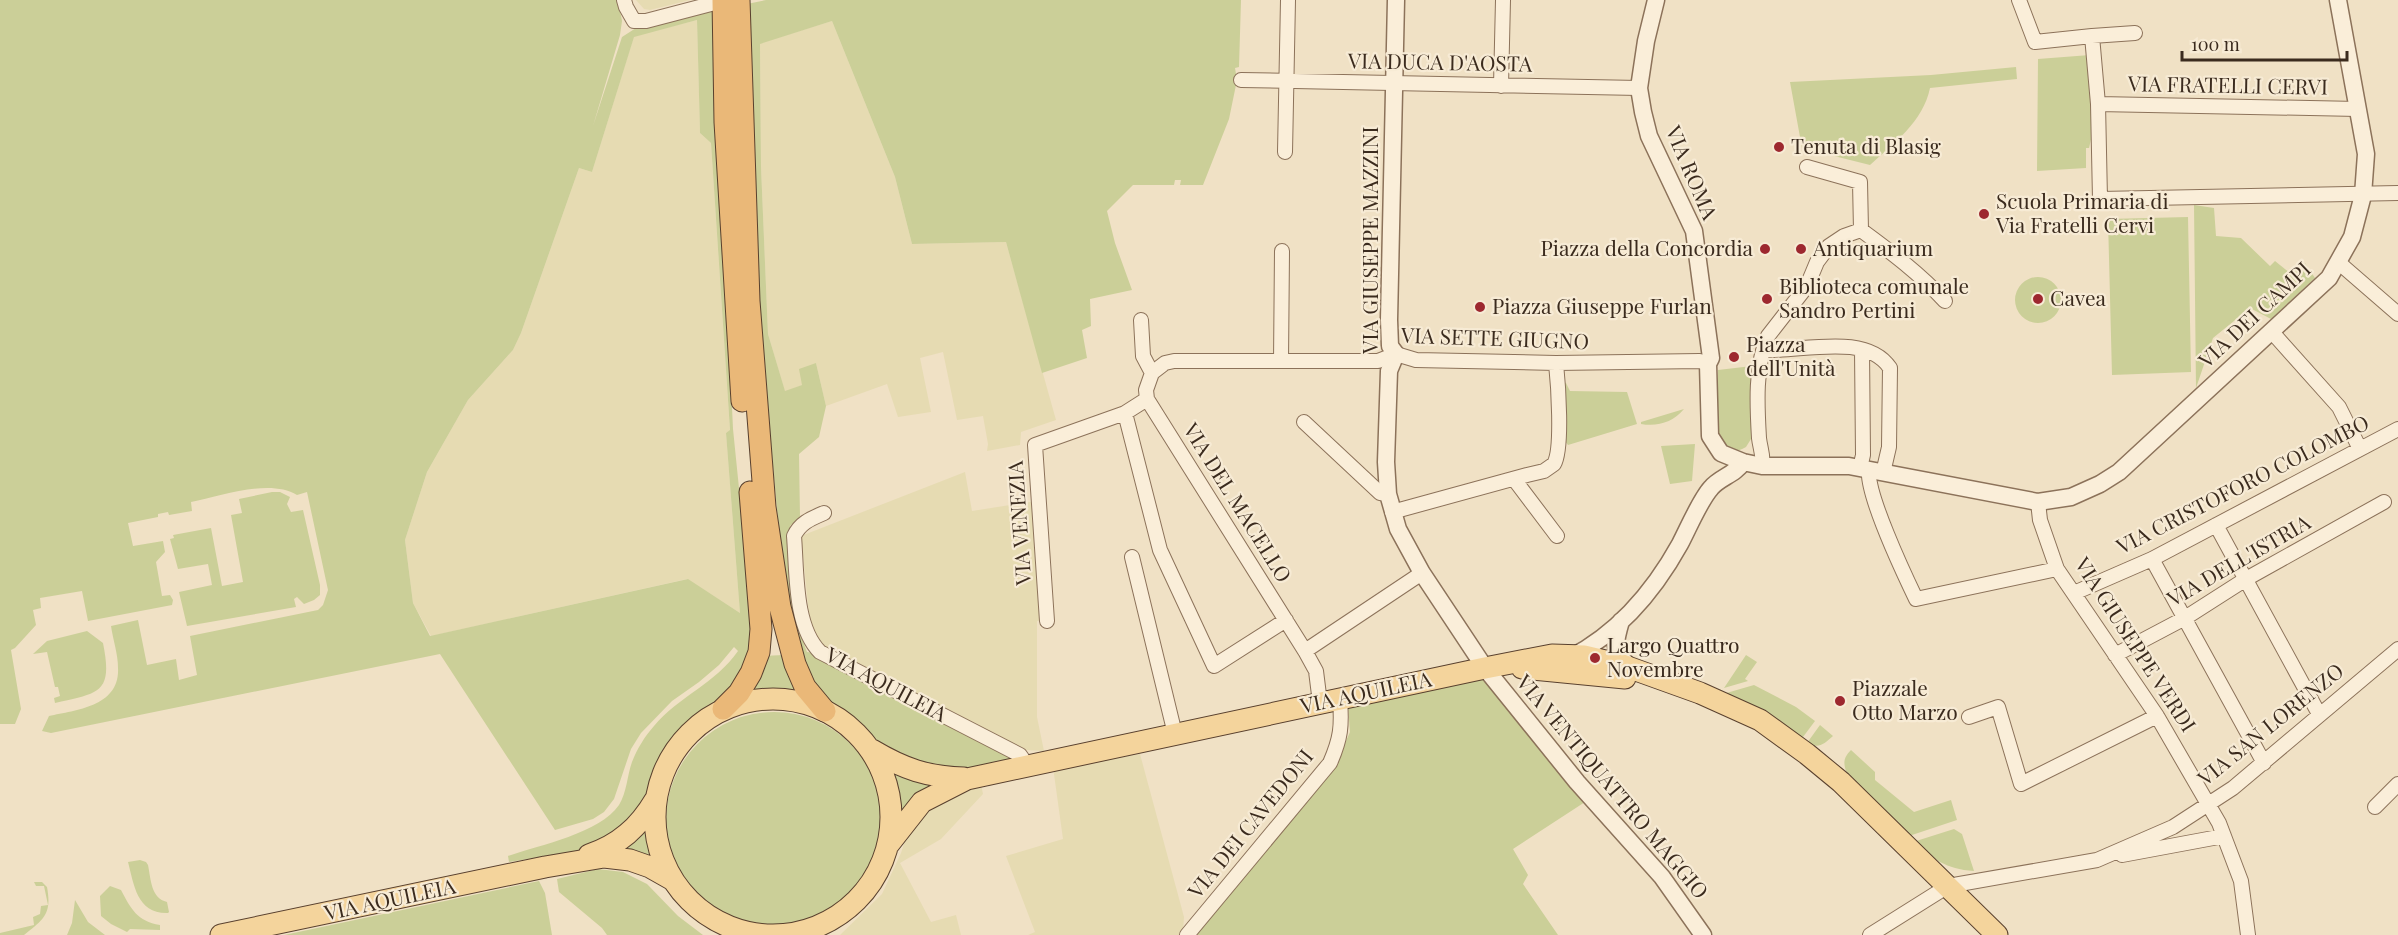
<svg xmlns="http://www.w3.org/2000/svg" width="2398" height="935" font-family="'Playfair Display',serif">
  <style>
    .farmland { fill: #e6dbb2 }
    .green { fill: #cbcf98; fill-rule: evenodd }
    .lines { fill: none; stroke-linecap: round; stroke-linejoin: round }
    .minor-casing { stroke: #8c725a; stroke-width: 16 }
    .tertiary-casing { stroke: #8c725a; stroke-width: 19 }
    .primary-casing { stroke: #59402e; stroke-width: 23 }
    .trunk-casing { stroke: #59402e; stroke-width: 23 }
    .minor { stroke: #faeed9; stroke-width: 14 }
    .tertiary { stroke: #faeed9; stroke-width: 16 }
    .primary { stroke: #f4d49c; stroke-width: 21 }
    .trunk { stroke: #eab878; stroke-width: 21 }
    .poi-dot { fill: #9d282f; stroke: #f7ebd5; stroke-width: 2 }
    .labels { text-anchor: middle; stroke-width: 4.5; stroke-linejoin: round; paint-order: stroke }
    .street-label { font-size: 21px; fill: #3b2b1e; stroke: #f7ebd5 }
    .poi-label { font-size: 21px; fill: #3b2b1e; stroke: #f7ebd5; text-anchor: start }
  </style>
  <rect width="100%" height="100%" fill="#f0e1c5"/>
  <!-- farmland -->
  <path class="farmland" d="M636,0H690L650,10L644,9Z
    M697,20L700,133L711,143L730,431L726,433L740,613L687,579L431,636L413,603L405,540L427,472L468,400L513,350L521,333L579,168L592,172L634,36Z
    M832,21L895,177L912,244L1006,242L1056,420L1021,432L1020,445L987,451L988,444L983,416L957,420L943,352L920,358L931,412L898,417L887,384L826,406L816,363L802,385L785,392L768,334L761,167L760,43Z
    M965,472L972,511L1036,501L1042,573H1037V584L1041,585L1044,620L1037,621V717L1044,751L1025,750L823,645L810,624L801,536Z
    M1140,754L1184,917L1183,931L1179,935H1028L1035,932L1006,856L1063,839L1053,767Z
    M981,784L983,794L941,839L900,863L931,922L956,915L961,935H840L882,894L901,853L909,828L928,805Z"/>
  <!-- green -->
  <path class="green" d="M0,0H618L622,21L620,35L593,126L622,37L636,28L714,10L733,429L754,636L743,672L720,699L687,724L661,755L641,809L626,829L579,851L509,862L508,856C540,845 600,833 619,805C627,792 627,776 632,762C637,749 645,736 654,726C678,697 716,683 738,651L734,647L719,665L699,682L672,701L641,733L631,749L614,799L604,812L593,819L555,830L440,654L51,733L42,731L49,716C77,710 120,706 118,668C118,654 113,640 111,626L138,620L147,665L176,659L179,680L197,675L190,636L318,610L323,605L328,590L307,492L297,495C270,478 221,496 191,502L192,511L169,515L168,512L158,514V517L128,523L133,546L163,541L165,552L156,562L162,596L170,595L173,600L172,605L88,621L82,591L40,598L41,608L33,610L36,625L15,648L11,650L21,709L15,724H0ZM697,20L700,133L711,143L730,430L726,433L740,613L688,579L430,636L413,603L405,540L427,472L468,400L513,350L521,333L579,168L592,172L634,37Z
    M766,0H1241L1239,67L1235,68L1237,80L1229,119L1203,185H1180L1181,180H1175L1174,185H1133L1107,211L1115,243L1132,290L1090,299L1091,326L1082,330L1087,358L1042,373L1006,242L912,244L895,177L832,21L760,44L761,167L768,334L785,391L802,385L799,369L816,363L826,406L819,437L799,454L800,517L790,526C792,568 791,612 807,652L814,653L1009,755L1012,760L979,767L937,772L878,742L848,713L818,694L799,662L780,543L754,257L747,4Z
    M2090,55L2092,135L2089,148H2086V168L2037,171L2038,59Z
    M2016,67L2017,79L1930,88C1923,122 1894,143 1870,165L1802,148L1790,82L1931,75Z
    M2194,205L2214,208L2216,236L2241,238L2270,266L2275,261L2290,273L2305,263L2315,278L2271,319L2250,308L2213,338L2196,388Z
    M2188,217L2191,372L2112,375L2108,219Z
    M2015 300a23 23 0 1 1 46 0a23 23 0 1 1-46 0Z
    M1752,366L1751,439L1746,447C1707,469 1718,389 1718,370Z
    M1563,382L1566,383L1570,391L1627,392L1637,424L1568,445L1561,436L1565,391V386H1561Z
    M1684,409C1673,422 1658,427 1641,424V422Z
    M1695,444L1692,481L1670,484L1661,446Z
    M272,492H280L290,497L287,504L291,512L303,510L320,585V595L314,600L304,604L297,597L294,599L296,607L187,626L179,592L212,585L208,564L178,569L170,539L174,538L173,535L211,528L222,586L243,582L231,515L242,513L239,499Z
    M87,631L103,643C113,693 100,693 55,703L54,698L60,696L58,687H55L47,652L33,654L47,641Z
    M784,655L803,698L774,696L741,701L762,656Z
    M1746,655L1757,662L1745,679L1748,681L1724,688Z
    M1481,677L1585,802L1513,849L1528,875L1523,884L1558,935H1196L1338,759L1350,732L1348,706Z
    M1754,685L1796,707L1815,721L1803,737L1723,694Z
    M666 820a108 108 0 1 1 216 0a108 108 0 1 1-216 0Z
    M1820,725L1833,736C1824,744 1819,749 1807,743Z
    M1851,750L1875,772V780L1914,812L1951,800L1957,820L1906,837L1846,771C1843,762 1844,757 1851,750Z
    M891,770L933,785L898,816C897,801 889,786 888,771Z
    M649,823L653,847L658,862H655L619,846Z
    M1954,829L1962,834L1974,871C1945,869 1934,859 1913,842Z
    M140,860L146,862L148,865C151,880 151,898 167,902L169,912L168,913C137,914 134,885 128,862Z
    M598,869L623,872L647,884L678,916L703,935H607L602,928L559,892L557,879Z
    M539,881L545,893L552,935H284Z
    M34,882H42L47,887C52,914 44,919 24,935H0V933L34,925L33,917L40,914L41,906L48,905L44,886H36Z
    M110,886L121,890C131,909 137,921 160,925V930L130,929L127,932L111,924L101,916L100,896Z
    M75,900L88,922L105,935H67L72,923Z"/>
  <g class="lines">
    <defs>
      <path id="minor" d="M624,0L626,7L634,21H646L711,4
        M2019,0L2035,42L2092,36L2098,104L2358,109
        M2092,36L2135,33
        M1241,80L1639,88
        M1501,86L1503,0
        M2098,104L2100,199L2398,193
        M1285,152L1288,0
        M1861,230C1891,252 1920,274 1945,301
        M2338,262L2398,314
        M1141,320L1143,356L1152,373L1146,390L1147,399L1305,651L1316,671L1320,703
        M2272,332L2339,407L2360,449
        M1765,350C1801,352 1866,332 1890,368L1889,447L1883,473
        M1281,361L1282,251
        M1152,373L1165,363L1174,361H1378L1396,354L1416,360L1556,363L1700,361L1708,364
        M1147,399L1125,413L1160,550L1214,666L1286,620
        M1304,422L1380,493L1388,494
        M1762,466C1764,456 1760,448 1759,438C1757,405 1755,365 1768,336L1807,286L1817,262L1829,246L1844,236L1861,230L1860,182L1807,167
        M1860,468L1863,455L1862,350
        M1869,470C1866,493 1904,574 1916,599L2057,569
        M1514,479L1557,536
        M2038,502L2040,520L2057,569L2157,716L2219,823L2241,881L2248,935
        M1392,512L1527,475L1544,471L1554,464C1563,449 1558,382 1556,363
        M824,513C810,519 800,523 794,536C797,571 794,626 820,652L1020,755L1027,765
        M2216,525L2319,714
        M1132,557L1175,734
        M2152,559L2264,763
        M2074,593L2152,559L2398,429
        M1047,621L1035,445L1125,413
        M1305,651L1422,573
        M2115,655L2185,618L2246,579L2384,502
        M1969,717L1998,707L2021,784L2157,716
        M2375,807L2398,784
        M2122,855L2224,836
        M1187,935L1330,763C1341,738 1342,726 1340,699
        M1870,935L1948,886L2097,860L2173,827L2233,788L2398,649"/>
      <path id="tertiary" d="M1396,0L1389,320L1390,346L1396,354L1389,371L1386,462L1388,494L1398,529L1422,573L1485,668L1577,782L1662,877L1703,935
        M1656,0L1646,41L1639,88L1643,112L1649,136L1694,231L1711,358L1708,364L1710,436L1721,453L1743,462L1762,466H1849L2038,502L2071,497L2100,484L2119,472L2329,278L2352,237L2363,195L2366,154L2338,0
        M1621,621C1614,645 1612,651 1631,668
        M1570,658C1618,633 1654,591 1680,544C1688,529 1700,500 1711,488C1720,477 1735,475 1743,462"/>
      <path id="primary" d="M1522,668L1625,678
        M655 817a118 118 0 1 1 236 0a118 118 0 1 1-236 0Z
        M872,750C904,769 927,777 964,778
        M889,844L922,802L967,779L1485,668L1552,655L1584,656L1622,665L1700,693L1760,720L1807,754L1841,782L1997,935
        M589,855C619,845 639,827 655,800
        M221,935L545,867L604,857L630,860L650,867L673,880"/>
      <path id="trunk" d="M723,0L725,122L742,401
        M739,0L749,301L765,507L780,607L795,664L805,687L825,711
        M723,709L739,693L751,673L759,652L761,629L750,492"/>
    </defs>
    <!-- minor casing -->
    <use href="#minor" class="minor-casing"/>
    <!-- tertiary casing -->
    <use href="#tertiary" class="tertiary-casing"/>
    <!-- primary casing -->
    <use href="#primary" class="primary-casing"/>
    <!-- trunk casing -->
    <use href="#trunk" class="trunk-casing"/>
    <!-- minor -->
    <use href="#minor" class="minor"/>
    <!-- tertiary -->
    <use href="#tertiary" class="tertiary"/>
    <!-- primary -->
    <use href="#primary" class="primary"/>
    <!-- trunk -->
    <use href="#trunk" class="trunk"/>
  </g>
  <!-- markers -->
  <g class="poi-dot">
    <circle cx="1779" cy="147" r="6"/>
    <circle cx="1984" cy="214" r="6"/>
    <circle cx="1765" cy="249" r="6"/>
    <circle cx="1801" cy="249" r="6"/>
    <circle cx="1767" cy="299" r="6"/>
    <circle cx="2038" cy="299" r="6"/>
    <circle cx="1480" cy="307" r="6"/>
    <circle cx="1734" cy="357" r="6"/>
    <circle cx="1595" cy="658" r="6"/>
    <circle cx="1840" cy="701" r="6"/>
  </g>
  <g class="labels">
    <!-- street labels -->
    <g class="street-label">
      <text transform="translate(1440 63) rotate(1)" y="7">VIA DUCA D'AOSTA</text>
      <text transform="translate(2228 86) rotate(1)" y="7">VIA FRATELLI CERVI</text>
      <text transform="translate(1691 173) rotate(67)" y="7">VIA ROMA</text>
      <text transform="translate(1371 240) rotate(-90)" y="7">VIA GIUSEPPE MAZZINI</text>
      <text transform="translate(2255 315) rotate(-43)" y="7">VIA DEI CAMPI</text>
      <text transform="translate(1495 339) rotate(2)" y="7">VIA SETTE GIUGNO</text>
      <text transform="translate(2243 485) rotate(-27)" y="7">VIA CRISTOFORO COLOMBO</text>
      <text transform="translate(1237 503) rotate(58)" y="7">VIA DEL MACELLO</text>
      <text transform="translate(1020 523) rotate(-94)" y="7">VIA VENEZIA</text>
      <text transform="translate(2239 561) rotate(-30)" y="7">VIA DELL'ISTRIA</text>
      <text transform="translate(2135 645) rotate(57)" y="7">VIA GIUSEPPE VERDI</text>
      <text transform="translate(886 685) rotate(28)" y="7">VIA AQUILEIA</text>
      <text transform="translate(1366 693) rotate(-12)" y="7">VIA AQUILEIA</text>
      <text transform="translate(2271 725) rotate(-39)" y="7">VIA SAN LORENZO</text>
      <text transform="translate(1612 787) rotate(50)" y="7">VIA VENTIQUATTRO MAGGIO</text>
      <text transform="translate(1251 824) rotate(-51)" y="7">VIA DEI CAVEDONI</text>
      <text transform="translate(390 900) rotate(-12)" y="7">VIA AQUILEIA</text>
    </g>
    <!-- poi labels -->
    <g class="poi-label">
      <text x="1791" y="154">Tenuta di Blasig</text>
      <text x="1996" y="209">Scuola Primaria di<tspan x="1996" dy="24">Via Fratelli Cervi</tspan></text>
      <text x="1753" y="256" text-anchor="end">Piazza della Concordia</text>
      <text x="1813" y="256">Antiquarium</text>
      <text x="1779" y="294">Biblioteca comunale<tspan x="1779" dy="24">Sandro Pertini</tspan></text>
      <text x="2050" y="306">Cavea</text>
      <text x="1492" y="314">Piazza Giuseppe Furlan</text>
      <text x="1746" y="352">Piazza<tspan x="1746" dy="24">dell'Unità</tspan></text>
      <text x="1607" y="653">Largo Quattro<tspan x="1607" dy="24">Novembre</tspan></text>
      <text x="1852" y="696">Piazzale<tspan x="1852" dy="24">Otto Marzo</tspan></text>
    </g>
  </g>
  <!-- scale -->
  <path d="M2182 51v9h165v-9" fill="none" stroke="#3b2b1e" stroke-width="3"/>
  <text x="2191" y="51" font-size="18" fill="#3b2b1e" stroke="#f7ebd5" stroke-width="4.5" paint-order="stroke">100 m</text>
</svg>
